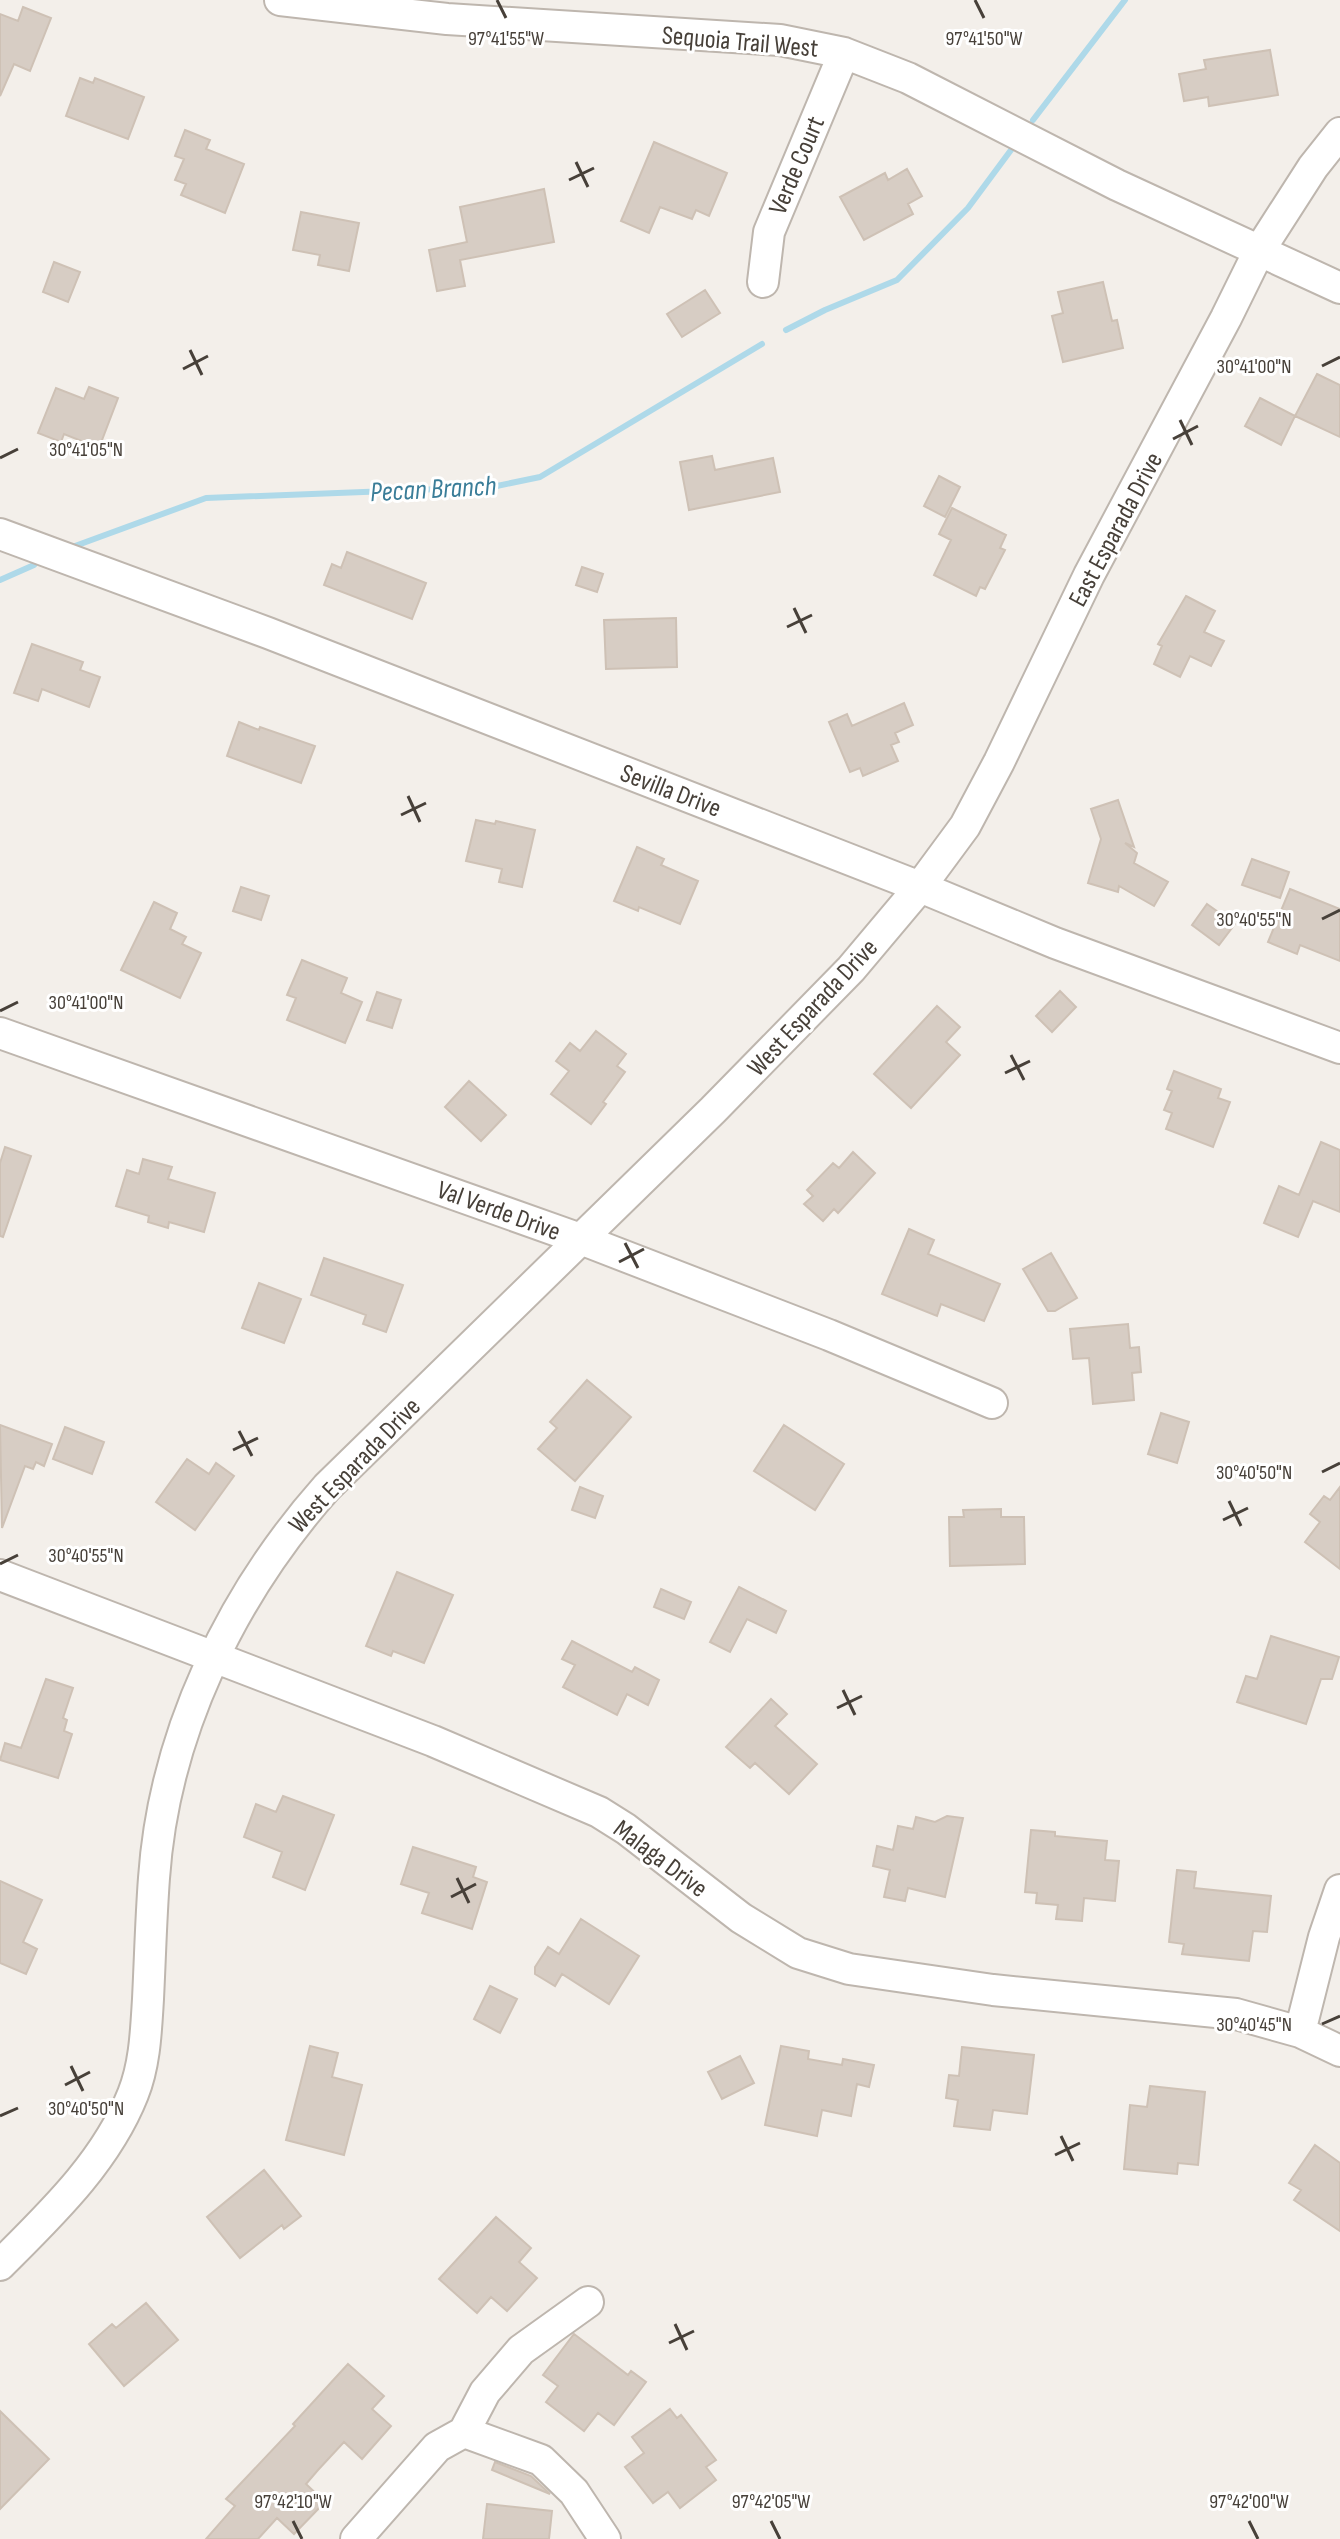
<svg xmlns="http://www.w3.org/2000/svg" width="1340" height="2539" font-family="'Sofia Sans Condensed',sans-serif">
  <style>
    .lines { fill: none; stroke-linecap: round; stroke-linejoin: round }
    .stream { stroke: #aed9e9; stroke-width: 6 }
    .building { fill: #d7cdc4; stroke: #cec1b5; stroke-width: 2 }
    .minor-casing { stroke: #beb6ae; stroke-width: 34 }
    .minor { stroke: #fff; stroke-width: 30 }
    .ticks { fill: none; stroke: #474039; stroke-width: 3 }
    .labels { text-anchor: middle; stroke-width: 6; stroke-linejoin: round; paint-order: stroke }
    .street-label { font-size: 26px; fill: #474039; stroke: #fff }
    .water-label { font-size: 28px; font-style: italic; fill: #3a7d98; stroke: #fff }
    .ticks-label { font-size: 20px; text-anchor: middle; fill: #474039; stroke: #fff; stroke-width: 6; stroke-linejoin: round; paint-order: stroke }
  </style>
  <rect width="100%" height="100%" fill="#f3efea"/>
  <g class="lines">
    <!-- stream -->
    <path class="stream" d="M1033,120L1125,0
      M786,330L825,310L897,280L968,208L1011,150
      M75,546L206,498L492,487L540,477L762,344
      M0,580L34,565"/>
  </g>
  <!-- building -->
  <path class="building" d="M23,7L51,18L30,71L14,64L0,96V14L18,21Z
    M1270,50L1278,95L1209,106L1208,97L1184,101L1179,74L1206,69L1204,60Z
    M80,78L93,83L95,78L144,97L128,139L66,116Z
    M185,130L210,140L206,149L244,164L225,213L181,195L186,184L175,180L184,159L175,156Z
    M654,142L727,173L709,216L696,210L692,219L660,207L649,233L621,221Z
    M907,169L922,196L908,204L913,214L864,240L840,197L885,173L888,180Z
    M544,189L554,242L460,260L465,286L437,291L429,250L467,242L460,207Z
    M301,212L359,223L349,271L318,265L320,255L293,250Z
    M54,262L80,272L68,302L43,292Z
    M1103,282L1112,321L1117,320L1123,348L1063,362L1052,316L1063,313L1058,292Z
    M705,290L720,313L682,337L667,314Z
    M1317,374L1340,385V437L1295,416Z
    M89,387L118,398L99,448L64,434L61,442L38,433L56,388L84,399Z
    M1260,398L1295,416L1281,445L1245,426Z
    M712,456L715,470L773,458L780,492L689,510L680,462Z
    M939,476L960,487L945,517L924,506Z
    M952,508L1006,535L1000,548L1005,550L985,589L980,587L976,596L934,575L951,540L939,534Z
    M347,552L426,583L412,619L324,585L332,564L341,568Z
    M582,567L603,574L597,592L576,585Z
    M1186,596L1215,611L1204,632L1224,641L1211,666L1190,656L1180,677L1154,664L1162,646L1158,644Z
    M676,618L677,667L606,669L604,620Z
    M32,644L83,662L80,670L100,677L89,707L42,689L38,701L14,693Z
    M904,703L913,725L895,733L899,742L891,745L898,761L863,776L860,768L850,772L829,722L847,714L852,726Z
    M239,722L259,730L260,727L315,746L301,783L227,756Z
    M1118,800L1134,847L1125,843L1137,853L1134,863L1168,882L1154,906L1119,886L1118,892L1088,883L1101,839L1091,809Z
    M476,820L495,824L496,821L535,830L522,887L499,882L502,869L466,861Z
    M637,847L664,859L661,865L698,881L680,924L639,907L638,911L614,901Z
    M1252,859L1289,872L1280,898L1242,885Z
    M241,887L269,896L261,920L233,911Z
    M1290,889L1340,909V961L1300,945L1297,954L1268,942Z
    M154,902L177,913L170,929L186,937L182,944L201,953L180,998L121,970Z
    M1207,904L1235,924L1219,945L1192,925Z
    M302,960L347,978L341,993L362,1002L345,1043L287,1020L296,998L287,995Z
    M1060,991L1076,1007L1052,1032L1036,1016Z
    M377,992L401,1000L392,1028L367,1020Z
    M937,1006L960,1027L946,1042L960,1055L911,1108L874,1074Z
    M596,1031L626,1054L617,1066L625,1072L603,1102L606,1104L591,1124L551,1094L569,1071L556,1061L570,1043L580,1051Z
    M1174,1071L1221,1089L1218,1098L1230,1102L1213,1147L1166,1129L1172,1113L1164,1110L1172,1091L1167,1089Z
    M469,1081L506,1115L481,1141L445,1107Z
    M1321,1142L1340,1150V1212L1313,1201L1298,1237L1264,1223L1279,1186L1299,1195Z
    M5,1147L31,1156L3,1237L0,1236V1163Z
    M853,1152L875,1173L838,1213L834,1209L823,1221L804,1204L813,1196L807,1190L833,1163L839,1168Z
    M143,1159L172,1167L168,1179L215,1193L204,1232L169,1222L168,1228L148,1222L149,1216L116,1206L127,1170L139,1174Z
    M909,1229L934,1240L928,1254L1000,1284L984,1321L941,1304L937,1316L882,1294Z
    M1051,1253L1077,1298L1055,1311H1048L1023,1269Z
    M324,1258L403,1285L386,1332L363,1324L366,1315L311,1295Z
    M259,1283L301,1299L284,1343L242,1328Z
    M1128,1324L1130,1348L1139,1347L1141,1372L1132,1373L1134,1400L1093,1404L1089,1358L1073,1359L1070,1329Z
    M587,1380L631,1417L575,1481L538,1449L557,1428L550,1422Z
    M1161,1413L1189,1422L1177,1463L1148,1454Z
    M0,1425L52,1444L44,1466L36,1462L33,1469L25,1466L2,1528Z
    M784,1425L844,1464L815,1510L754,1471Z
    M65,1427L104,1442L92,1474L53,1459Z
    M187,1459L209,1474L216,1463L234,1476L195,1530L156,1502Z
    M580,1487L603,1496L595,1518L572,1510Z
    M1340,1487V1569L1305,1542L1320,1522L1310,1514L1324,1496L1330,1500Z
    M1001,1509V1517H1024L1025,1564L950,1566L949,1517H964L963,1510Z
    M397,1572L453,1595L424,1663L393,1651L391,1656L366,1646Z
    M739,1587L786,1611L776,1633L747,1619L730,1652L710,1642Z
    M661,1589L691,1602L684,1619L654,1607Z
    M1271,1636L1339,1657L1332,1679H1321L1306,1724L1237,1702L1246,1676L1257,1679Z
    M572,1641L632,1672L635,1667L659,1680L648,1705L627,1694L617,1715L563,1687L575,1665L562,1659Z
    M46,1679L73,1688L63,1718L67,1720L64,1731L72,1734L58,1778L0,1760L5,1743L21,1748Z
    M771,1699L787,1714L775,1726L817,1764L789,1794L755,1763L750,1768L726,1747Z
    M283,1796L334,1815L305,1890L273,1877L282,1852L244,1837L256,1804L276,1812Z
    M947,1816L963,1818L945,1897L908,1888L905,1901L884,1897L890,1870L873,1866L877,1846L893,1850L898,1826L913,1829L916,1817L935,1822Z
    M1031,1830L1055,1832V1836L1107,1841L1105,1860L1119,1861L1115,1901L1084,1898L1082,1921L1056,1919L1058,1905L1036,1903L1037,1893L1025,1892Z
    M413,1847L476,1867L473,1877L487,1882L472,1929L422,1913L429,1893L401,1884Z
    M1177,1870L1196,1872L1194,1888L1271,1896L1267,1932L1253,1931L1249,1961L1182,1954L1184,1944L1169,1942Z
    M0,1881L42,1900L23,1942L37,1949L26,1974L0,1963Z
    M581,1919L639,1956L609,2004L562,1974L555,1986L535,1974V1967L548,1947L559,1954Z
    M490,1986L517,1999L500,2033L474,2019Z
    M310,2046L338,2053L332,2077L362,2085L344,2155L286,2140Z
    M781,2046L809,2051L808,2059L842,2065L843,2059L874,2065L869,2087L857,2084L851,2116L822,2110L817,2136L765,2125Z
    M962,2047L1034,2055L1027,2114L993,2110L990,2130L954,2126L958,2100L946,2098L949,2075L959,2076Z
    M740,2056L754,2083L722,2099L708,2072Z
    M1150,2086L1205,2092L1198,2165L1178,2163L1177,2174L1124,2169L1130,2105L1147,2107Z
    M1315,2145L1340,2163V2231L1294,2200L1301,2190L1289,2183Z
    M264,2170L301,2216L284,2229L282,2225L240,2258L207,2217Z
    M496,2217L531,2248L519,2262L537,2278L507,2311L491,2297L477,2313L439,2279Z
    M146,2303L178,2340L124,2386L89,2344L112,2324L116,2328Z
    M574,2334L628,2375L631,2371L646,2382L614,2425L598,2413L584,2431L546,2402L558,2386L543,2375Z
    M348,2364L384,2396L372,2409L391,2426L362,2459L344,2442L318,2470L306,2484L325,2502L294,2534L277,2518L258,2539H206L235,2506L226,2499L295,2426L293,2424Z
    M670,2409L677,2418L681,2415L716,2460L706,2467L716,2480L680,2508L668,2492L653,2503L625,2467L644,2453L632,2437Z
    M0,2411L49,2459L0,2509Z
    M495,2462L531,2476L550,2494L492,2470Z
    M487,2504L552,2511L549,2539H483Z"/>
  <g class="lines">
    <defs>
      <path id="minor" d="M280,0L447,19L780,40L844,53L908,78L1117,185L1340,288
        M763,282L769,232L844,53
        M0,534L268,633L920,887L1055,943L1340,1048
        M0,1033L583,1240L829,1335L992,1403
        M0,1575L433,1741L599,1812L626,1829L741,1918L798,1953L849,1969L993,1990L1236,2014L1300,2032L1340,2051
        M1300,2032L1324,1937L1340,1890
        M0,2265C51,2214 106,2162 133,2094C145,2064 146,2031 148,1999C150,1959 151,1918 154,1878C164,1733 232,1594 327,1487L713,1110L851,969L920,887L965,826L999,762L1089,575L1226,318L1259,251L1313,167L1340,133
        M464,2432L485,2392L521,2350L588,2302
        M356,2539L437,2447L464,2432L541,2460L574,2492L605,2539"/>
    </defs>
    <!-- minor casing -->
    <use href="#minor" class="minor-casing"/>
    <!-- minor -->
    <use href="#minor" class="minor"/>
  </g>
  <!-- ticks -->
  <path class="ticks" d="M497,0L506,18M975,0L984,18M576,162L588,187M569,180L594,168M190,350L202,375M1322,366L1340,357M183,369L208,356M1180,420L1192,445M1173,439L1198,426M0,458L18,449M794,608L806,633M787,627L812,615M408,796L420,822M401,815L426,803M1322,919L1340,910M0,1011L18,1002M1011,1055L1024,1080M1005,1073L1030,1061M625,1243L638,1268M619,1262L644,1249M239,1431L252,1456M233,1450L258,1438M1322,1472L1340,1463M1229,1501L1241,1526M1223,1520L1248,1508M0,1564L18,1555M843,1690L855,1715M837,1708L862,1696M457,1878L469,1903M451,1897L476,1884M1322,2024L1340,2016M71,2066L83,2091M65,2085L90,2072M0,2116L18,2108M1061,2136L1073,2161M1055,2155L1080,2143M675,2324L687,2350M669,2343L694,2331M293,2521L302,2539M771,2521L780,2539M1249,2521L1258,2539"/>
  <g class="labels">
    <!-- street labels -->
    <g class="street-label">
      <text transform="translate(740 41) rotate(5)" y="9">Sequoia Trail West</text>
      <text transform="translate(796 165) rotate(-67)" y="9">Verde Court</text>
      <text transform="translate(1115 529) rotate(-62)" y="9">East Esparada Drive</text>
      <text transform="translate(671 790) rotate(21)" y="9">Sevilla Drive</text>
      <text transform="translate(812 1007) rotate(-47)" y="9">West Esparada Drive</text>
      <text transform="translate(499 1210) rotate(20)" y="9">Val Verde Drive</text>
      <text transform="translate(354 1465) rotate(-46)" y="9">West Esparada Drive</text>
      <text transform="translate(661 1858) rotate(37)" y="9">Malaga Drive</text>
    </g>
    <!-- water labels -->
    <g class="water-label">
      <text transform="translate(433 488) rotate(-3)" y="10">Pecan Branch</text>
    </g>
  </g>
  <g class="ticks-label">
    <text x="506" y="45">97°41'55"W</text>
    <text x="984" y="45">97°41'50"W</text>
    <text x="1254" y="373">30°41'00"N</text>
    <text x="86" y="456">30°41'05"N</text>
    <text x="1254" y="926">30°40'55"N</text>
    <text x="86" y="1009">30°41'00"N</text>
    <text x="1254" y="1479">30°40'50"N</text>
    <text x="86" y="1562">30°40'55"N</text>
    <text x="1254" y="2031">30°40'45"N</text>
    <text x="86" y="2115">30°40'50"N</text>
    <text x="293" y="2508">97°42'10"W</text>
    <text x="771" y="2508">97°42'05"W</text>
    <text x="1249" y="2508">97°42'00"W</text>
  </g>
</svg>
